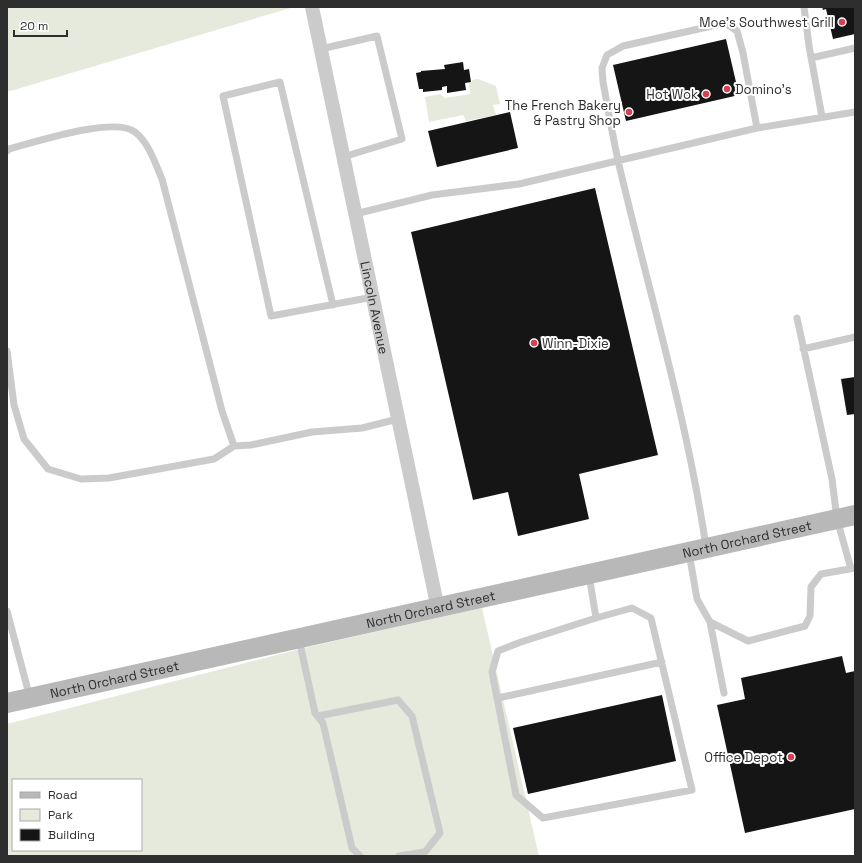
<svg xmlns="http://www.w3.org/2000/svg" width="862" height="863" font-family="'Space Grotesk',sans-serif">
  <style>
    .green { fill: #e5eadd; fill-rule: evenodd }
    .building { fill: #151515 }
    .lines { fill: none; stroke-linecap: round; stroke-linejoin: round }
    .lane { stroke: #cbcbcb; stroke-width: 7 }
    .street { stroke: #cbcbcb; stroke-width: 14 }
    .secondary { stroke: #b8b8b8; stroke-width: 20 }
    .poi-dot { fill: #d63f55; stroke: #fff; stroke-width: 1.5 }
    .labels { text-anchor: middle; stroke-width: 4; stroke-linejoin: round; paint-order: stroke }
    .poi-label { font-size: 13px; fill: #2e2e2e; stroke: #fff; text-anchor: end }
    .street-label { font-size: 13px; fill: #2e2e2e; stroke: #fff }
  </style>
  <rect width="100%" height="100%" fill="#fff"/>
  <!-- green -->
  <path class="green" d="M7,7H301H294L7,92Z
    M478,79L496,86L500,104L493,105L496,115L466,121L463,115L429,122L425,97L440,94L445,98L470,94L469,83L472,82V80Z
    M482,608L539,856H7V724L308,647ZM13,780H141V850H13Z"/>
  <!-- building -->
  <path class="building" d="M822,7H855V34L833,39L826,9L823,10Z
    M726,39L739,95L626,121L613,65Z
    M463,62L464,70L469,69L471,82L465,83L466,90L447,93V86L442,87V90L423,92V89H419L416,73L421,72V71L445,69L444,65Z
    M510,112L518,148L437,167L428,131Z
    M595,188L658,455L579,474L589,519L518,536L508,492L473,500L411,232Z
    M855,377V414L847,415L841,379Z
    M842,656L846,673L855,671V809L745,833L717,705L745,699L741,678Z
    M662,695L676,761L528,794L513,728Z"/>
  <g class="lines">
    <!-- lane -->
    <path class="lane" d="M804,7L809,46L822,117
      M321,49L377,36L402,139L343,157
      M811,58L855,48
      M7,151L9,149C35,142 114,116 135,132C149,143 155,163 162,179L222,411L234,446
      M355,214L432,195L519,184L757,128
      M333,305L280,82L223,96L271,316L373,297
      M797,318L832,479L837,519L851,569
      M803,349L855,337
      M7,351L14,405L24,439L48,469L81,479L109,478L214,459L234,446L251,445L312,432L362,428L398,419
      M706,547C687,418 649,292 619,165C613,138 608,109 603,82L602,68L607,55L623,46L725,23L737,31L743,53L757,128L855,112
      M689,553L697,599L710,622L748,641L805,626L810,616L811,587L821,574L855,568
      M589,575L596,618L632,608L651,618L692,790L543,818L516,795L492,672L498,651L521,642L596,618
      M7,611L30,698
      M710,622L724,693
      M299,639L315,713L323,723L352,848L360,856
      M498,698L662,662
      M318,716L398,700L412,716L440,833L425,852L399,856"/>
    <!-- street -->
    <path class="street" id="s1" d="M312,7L438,609"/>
    <!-- secondary -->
    <path class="secondary" id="s2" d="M7,703L855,515"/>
  </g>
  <!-- markers -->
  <g class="poi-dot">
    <circle cx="842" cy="22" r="4"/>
    <circle cx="727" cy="89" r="4"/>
    <circle cx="706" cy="94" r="4"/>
    <circle cx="629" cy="112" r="4"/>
    <circle cx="534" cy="343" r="4"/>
    <circle cx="791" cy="757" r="4"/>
  </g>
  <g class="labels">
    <!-- poi labels -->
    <g class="poi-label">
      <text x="834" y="27">Moe's Southwest Grill</text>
      <text x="735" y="94" text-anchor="start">Domino's</text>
      <text x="698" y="99">Hot Wok</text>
      <text x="621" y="110">The French Bakery<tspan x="621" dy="15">&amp; Pastry Shop</tspan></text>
      <text x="542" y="348" text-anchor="start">Winn-Dixie</text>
      <text x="783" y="762">Office Depot</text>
    </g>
    <!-- street labels -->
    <g class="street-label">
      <text dy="5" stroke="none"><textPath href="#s1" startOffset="307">Lincoln Avenue</textPath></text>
      <text dy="5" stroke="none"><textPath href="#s2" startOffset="758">North Orchard Street</textPath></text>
      <text dy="5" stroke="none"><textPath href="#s2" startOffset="434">North Orchard Street</textPath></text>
      <text dy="5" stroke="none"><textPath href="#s2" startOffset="110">North Orchard Street</textPath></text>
    </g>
  </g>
  <!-- border -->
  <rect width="862" height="863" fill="none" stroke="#2e2e2e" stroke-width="16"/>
  <!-- legend -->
  <rect x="12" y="779" width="130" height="72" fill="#ffffff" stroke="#ababab"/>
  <rect x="20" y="792" width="20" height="6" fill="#b8b8b8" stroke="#ababab"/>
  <text x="48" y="799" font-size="12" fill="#2e2e2e">Road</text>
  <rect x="20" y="809" width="20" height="12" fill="#e5eadd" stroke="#ababab"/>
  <text x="48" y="819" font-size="12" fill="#2e2e2e">Park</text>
  <rect x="20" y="829" width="20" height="12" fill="#151515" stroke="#ababab"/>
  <text x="48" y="839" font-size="12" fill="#2e2e2e">Building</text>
  <!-- scale -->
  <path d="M14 30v6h53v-6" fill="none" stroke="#2e2e2e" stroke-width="2"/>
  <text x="20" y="30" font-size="12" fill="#2e2e2e" stroke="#ffffff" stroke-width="3" paint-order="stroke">20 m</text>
</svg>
